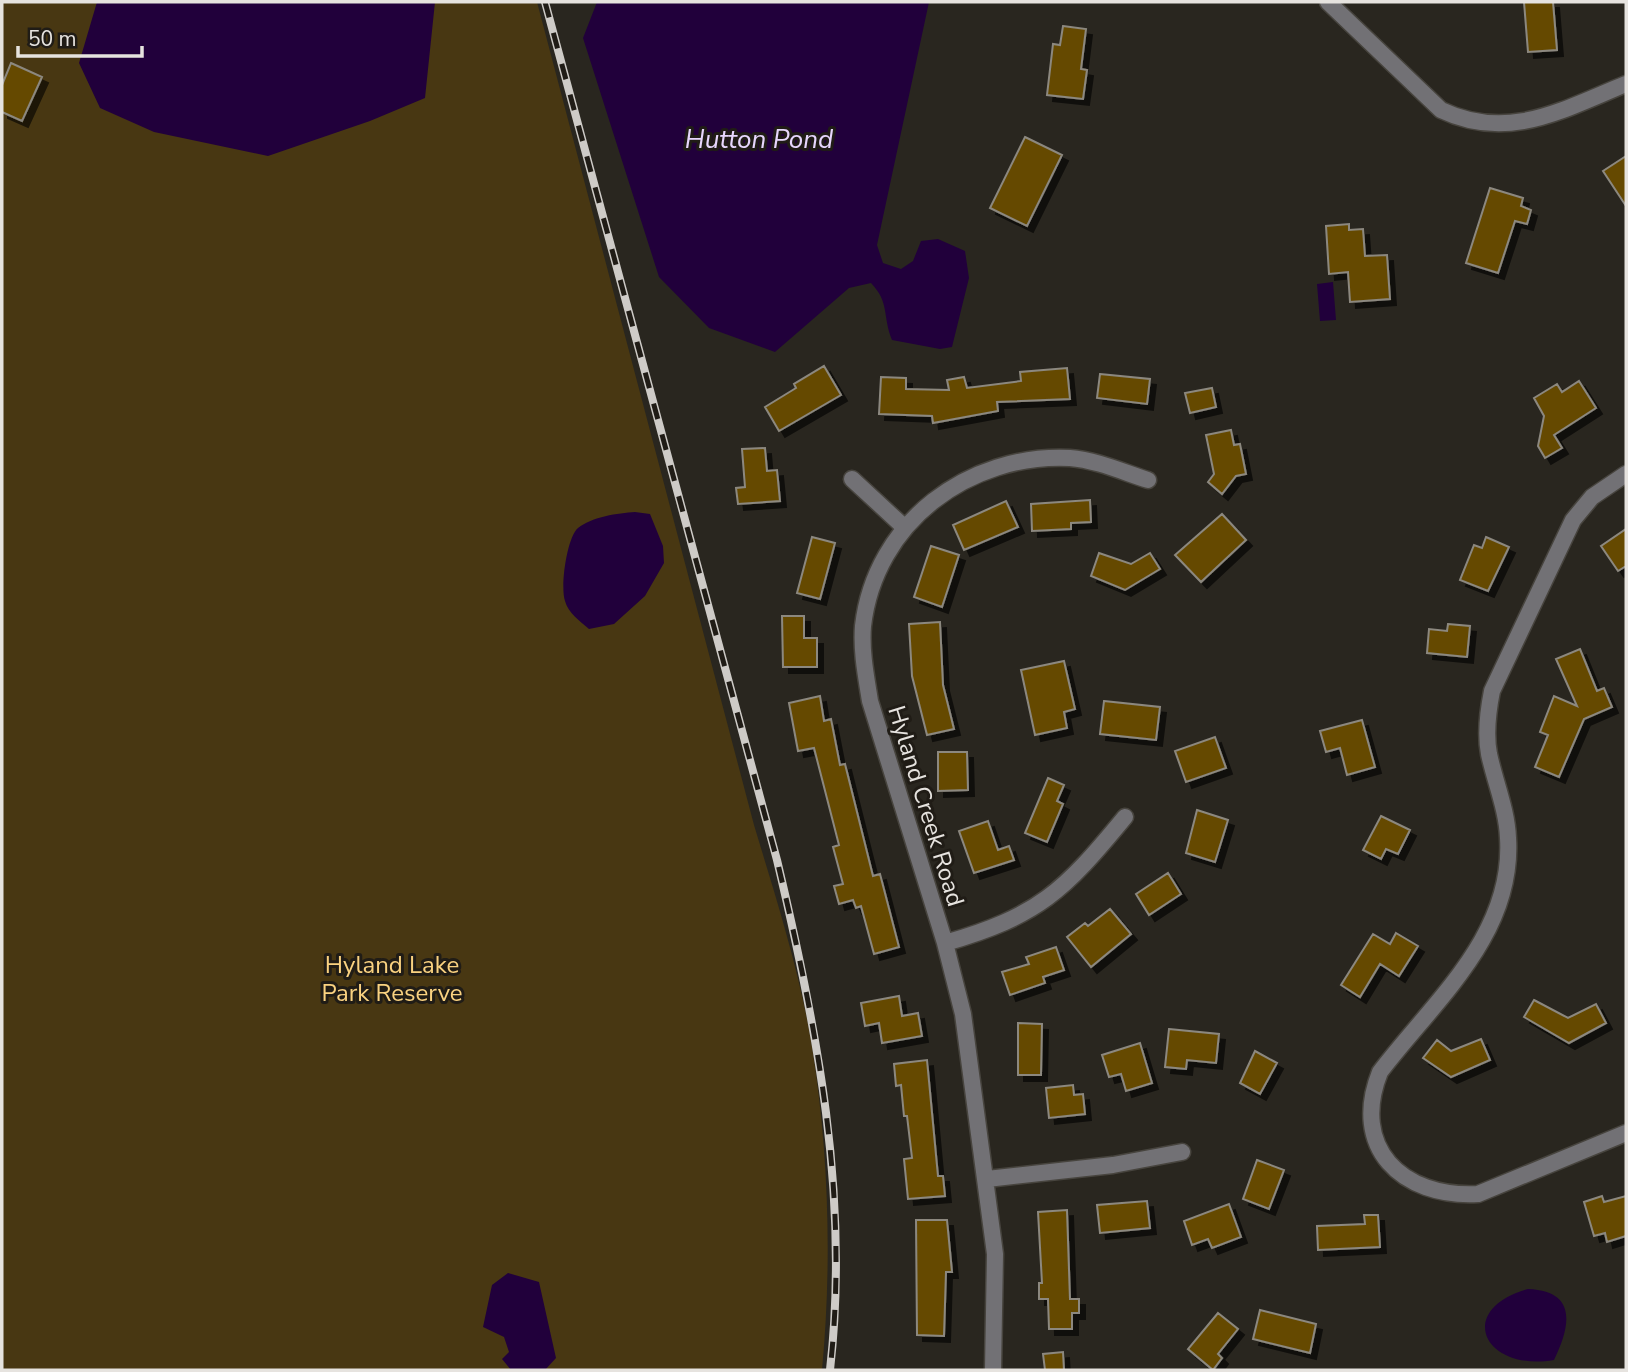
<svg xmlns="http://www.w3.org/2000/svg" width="1628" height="1372" font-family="'Nunito Sans',sans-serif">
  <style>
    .green { fill: #483712 }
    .water { fill: #21003b }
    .building { fill: #654a04; stroke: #8c887f; stroke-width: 2; filter: url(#shadow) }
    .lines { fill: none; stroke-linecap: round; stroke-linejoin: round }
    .minor-casing { stroke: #47443e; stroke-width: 19 }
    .minor { stroke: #727175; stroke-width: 16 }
    .rail-casing { stroke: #cecbc7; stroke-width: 8 }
    .rail { stroke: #201c16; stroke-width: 5; stroke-dasharray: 16; stroke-linecap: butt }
    .labels { text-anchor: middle; stroke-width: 6; stroke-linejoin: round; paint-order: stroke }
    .street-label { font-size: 24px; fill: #e6e3df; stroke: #201c16 }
    .park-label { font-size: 24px; fill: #fad280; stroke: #201c16 }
    .water-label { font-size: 26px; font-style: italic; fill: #e7d6fd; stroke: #201c16 }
  </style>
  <defs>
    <filter id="shadow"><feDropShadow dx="6" dy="6" stdDeviation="0" flood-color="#0009"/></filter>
  </defs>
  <rect width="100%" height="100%" fill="#29261f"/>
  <!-- green -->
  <path class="green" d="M2,2H537L754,825C776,898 800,972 812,1047C829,1153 832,1264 822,1370H2Z"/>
  <!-- water -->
  <path class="water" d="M97,2H435L425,98L370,121L268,156L154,132L100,108L79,63Z
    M597,2H929L877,245L883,263L901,269L913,261L921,241L938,239L965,251L969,278L952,347L940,349L892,340C882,315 890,303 871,283L849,288L775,352L709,328L659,277L583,38Z
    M1333,282L1336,320L1320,321L1317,284Z
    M635,512L650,514L663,546L664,563L645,596L614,624L589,629C580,621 568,613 565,601C560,587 567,537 578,528C592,517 618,513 635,512Z
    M508,1273L539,1282L556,1358L545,1370H511L502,1359L509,1352L504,1337L483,1327L492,1285Z
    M1528,1289C1577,1291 1571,1325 1554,1360C1484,1372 1454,1310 1528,1289Z"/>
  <!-- building -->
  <path class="building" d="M1524,2H1553L1557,50L1528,52Z
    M1063,26L1086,29L1081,69L1087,70L1083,99L1047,95L1053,44L1060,45Z
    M11,63L42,77L22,121L2,112V85Z
    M1025,137L1062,155L1027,226L990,208Z
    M1626,156V206L1603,171Z
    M1490,188L1523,198L1521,206L1531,210L1527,224L1515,221L1498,273L1466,263Z
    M1349,224V230L1363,229L1365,256L1387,255L1390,299L1350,302L1348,272L1329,274L1326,226Z
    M824,366L841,395L779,431L765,407L796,388L794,384Z
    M1067,368L1070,399L997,402L998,411L933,423L932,416L879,414L881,377L906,378V389L949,390L947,380L964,377L967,388L1021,381L1020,372Z
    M1100,374L1150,379L1147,404L1097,398Z
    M1579,381L1596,408L1554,435L1562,448L1545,458L1538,446L1544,416L1534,398L1557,384L1562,392Z
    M1212,388L1216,407L1190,413L1185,393Z
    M1231,430L1234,445L1240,444L1246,474L1236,476L1222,494L1208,482L1214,474L1206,435Z
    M765,448L767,471L777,470L780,501L738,504L736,488L745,487L742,449Z
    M1090,500L1091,522L1071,523V529L1032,531L1031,504Z
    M1006,501L1018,527L964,550L953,525Z
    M1222,514L1246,540L1201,582L1175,555Z
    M1626,529V566L1618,571L1601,546Z
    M812,537L835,543L820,599L797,593Z
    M1486,537L1509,547L1488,591L1460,580L1474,545L1482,548Z
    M931,546L959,555L942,607L914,597Z
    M1099,553L1131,564L1150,553L1160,569L1125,590L1091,576Z
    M782,616H804V638H817V667H783Z
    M940,622L943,685L954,729L927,735L912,676L909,624Z
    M1448,624L1470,626L1467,657L1427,653L1429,629L1447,631Z
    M1580,649L1597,691L1604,688L1612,707L1584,719L1559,777L1535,767L1548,735L1540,732L1554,696L1577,706L1556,659Z
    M1064,661L1075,709L1064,712L1067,728L1035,735L1021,670Z
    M820,696L824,721L831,719L840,765L845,764L873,876L880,874L899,947L874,954L861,906L856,908L853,900L839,904L834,886L843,884L833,847L839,845L814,748L798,751L789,703Z
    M1104,701L1160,707L1156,740L1100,734Z
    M1362,720L1375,767L1347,775L1340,748L1326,752L1320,731Z
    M1215,737L1226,768L1186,782L1175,751Z
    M938,752H967L968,790L938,791Z
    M1048,778L1064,785L1057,801L1063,804L1047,842L1025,833Z
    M1197,810L1228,820L1215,862L1186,853Z
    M1381,816L1410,830L1398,854L1386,849L1381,859L1363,850Z
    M988,821L998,850L1009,846L1014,860L974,873L959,831Z
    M1168,873L1181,894L1149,915L1136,894Z
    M1110,909L1131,934L1091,967L1067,937L1085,923L1088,926Z
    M1396,933L1418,946L1399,976L1380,964L1360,997L1341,985L1373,934L1390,944Z
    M1056,947L1064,970L1043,977L1045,983L1010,995L1002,972L1029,964L1026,957Z
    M899,996L902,1016L918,1013L922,1036L882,1043L879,1023L865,1026L861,1003Z
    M1534,1000L1568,1018L1596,1004L1606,1023L1569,1043L1524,1017Z
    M1018,1023L1042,1024L1041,1075H1018Z
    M1169,1029L1219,1034L1216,1063L1187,1060L1186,1069L1165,1067Z
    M1481,1039L1490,1060L1451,1077L1423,1058L1437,1040L1451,1051Z
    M1140,1043L1152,1083L1126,1091L1121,1074L1109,1077L1102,1055Z
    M1255,1051L1277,1063L1260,1094L1240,1083Z
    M927,1060L938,1176H943L945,1196L908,1199L904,1159L912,1158L907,1116H904L901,1085L896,1086L894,1064Z
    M1073,1085L1074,1095L1083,1094L1085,1114L1049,1118L1046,1088Z
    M1257,1160L1284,1170L1269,1209L1243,1199Z
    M1602,1196L1604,1202L1626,1196V1236L1607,1242L1605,1233L1594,1236L1584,1202Z
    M1147,1201L1150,1228L1100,1233L1097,1205Z
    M1229,1204L1241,1237L1212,1248L1208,1239L1192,1245L1184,1221Z
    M1067,1210L1070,1299H1079V1313H1072V1329H1049L1048,1299H1039V1283H1042L1038,1212Z
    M1364,1215H1378L1380,1247L1318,1250L1317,1226L1365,1224Z
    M916,1220H947L952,1272H946L944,1336L917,1335Z
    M1260,1310L1316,1324L1310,1353L1253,1339Z
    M1218,1313L1238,1329L1218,1354L1222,1358L1213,1370L1188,1349Z
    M1063,1352L1064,1370H1045L1043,1354Z"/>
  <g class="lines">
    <defs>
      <path id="minor" d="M1328,2L1441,110C1508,142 1562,110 1626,84
        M1626,474L1592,497L1573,520L1492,691C1488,711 1485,733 1489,754C1495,782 1507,810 1508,838C1514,935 1434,1001 1380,1072C1350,1147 1401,1198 1478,1194L1626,1133
        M852,479L904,527
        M945,943C1039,916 1064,891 1125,817
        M987,1179L1113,1165L1182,1152
        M993,1370L995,1254L963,1014L945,943L870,701C866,676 861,651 863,626C875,522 969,453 1070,458C1096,460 1123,472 1148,480"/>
    </defs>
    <!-- minor casing -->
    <use href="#minor" class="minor-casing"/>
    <!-- minor -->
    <use href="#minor" class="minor"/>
    <defs>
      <path id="rail" d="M545,2L777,860C817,1028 850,1196 830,1370"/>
    </defs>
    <!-- rail casing -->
    <use href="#rail" class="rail-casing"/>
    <!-- rail -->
    <use href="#rail" class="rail"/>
  </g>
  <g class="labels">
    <!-- street labels -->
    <g class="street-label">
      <text transform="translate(926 806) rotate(73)" y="8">Hyland Creek Road</text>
    </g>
    <!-- park labels -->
    <g class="park-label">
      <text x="392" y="973">Hyland Lake<tspan x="392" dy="28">Park Reserve</tspan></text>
    </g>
    <!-- water labels -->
    <g class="water-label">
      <text x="759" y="148">Hutton Pond</text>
    </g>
  </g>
  <!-- border -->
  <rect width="1628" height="1372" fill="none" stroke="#e6e3df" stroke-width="7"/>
  <!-- scale -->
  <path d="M18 46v10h124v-10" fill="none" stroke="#e6e3df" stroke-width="3.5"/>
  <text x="28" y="46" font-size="21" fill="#e6e3df" stroke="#201c16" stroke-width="5" paint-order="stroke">50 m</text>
</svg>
